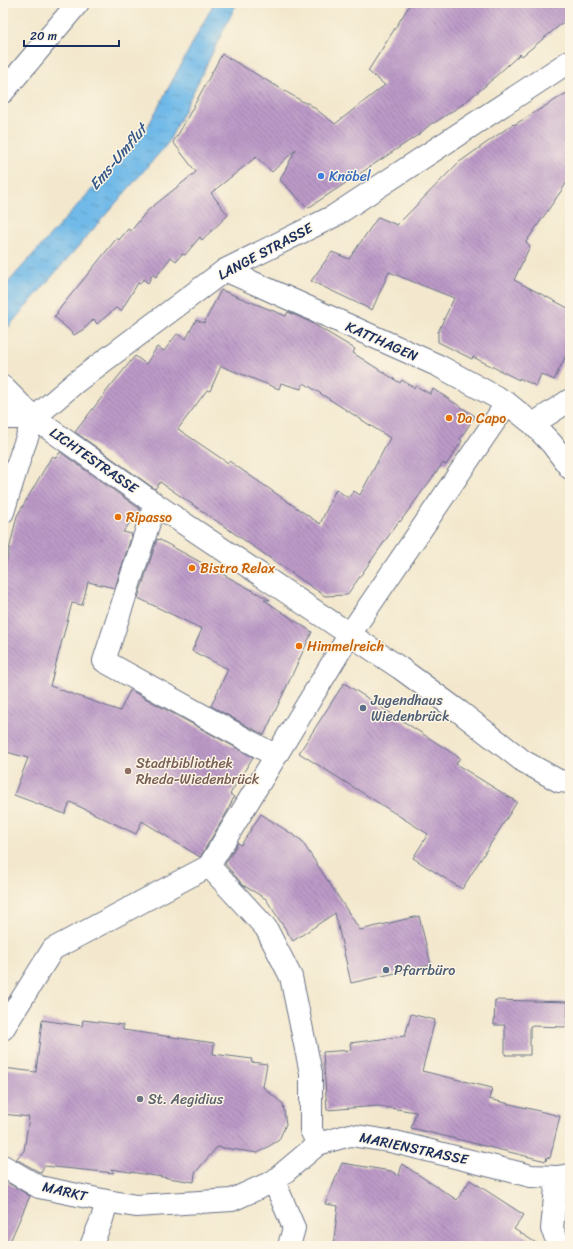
<svg xmlns="http://www.w3.org/2000/svg" width="573" height="1249" font-family="Sriracha,sans-serif">
  <style>
    .water { fill: url(#water-ripples); stroke: #4674a3 }
    .building { fill: url(#building-back-hatch); fill-rule: evenodd }
    .lines { fill: none; stroke-linecap: round; stroke-linejoin: round }
    .minor-casing { stroke: #677085; stroke-width: 24 }
    .minor { stroke: #fff; stroke-width: 22 }
    .shop-dot { fill: #3f7fe0; stroke: #fcf5e5; stroke-width: 1.5 }
    .food-dot { fill: #e8710a; stroke: #fcf5e5; stroke-width: 1.5 }
    .service-dot { fill: #5c6f8a; stroke: #fcf5e5; stroke-width: 1.5 }
    .education-dot { fill: #8d6e63; stroke: #fcf5e5; stroke-width: 1.5 }
    .worship-dot { fill: #6b7280; stroke: #fcf5e5; stroke-width: 1.5 }
    .labels { text-anchor: middle; stroke-width: 3; stroke-linejoin: round; paint-order: stroke }
    .shop-label { font-size: 14px; fill: #366cbe; stroke: #fcf5e5; text-anchor: start }
    .street-label { font-size: 14px; fill: #1b2f5e; stroke: #fcf5e5 }
    .food-label { font-size: 14px; fill: #c56008; stroke: #fcf5e5; text-anchor: start }
    .service-label { font-size: 14px; fill: #4e5e75; stroke: #fcf5e5; text-anchor: start }
    .education-label { font-size: 14px; fill: #785e54; stroke: #fcf5e5; text-anchor: start }
    .worship-label { font-size: 14px; fill: #5b616d; stroke: #fcf5e5; text-anchor: start }
    .water-label { font-size: 15px; font-style: italic; fill: #355887; stroke: #fcf5e5 }
  </style>
  <defs>
    <pattern id="water-ripples" width="26" height="14" patternUnits="userSpaceOnUse"><rect width="26" height="14" fill="#70b9e8"/><path d="M2 4q2-2 4 0t4 0M15 11q2-2 4 0t4 0" fill="none" stroke="#5b97bf"/></pattern>
    <pattern id="building-back-hatch" width="6" height="6" patternUnits="userSpaceOnUse"><rect width="6" height="6" fill="#bc9ac7"/><path d="M-1 5l2 2M0 0l6 6M5-1l2 2" fill="none" stroke="#987ea5"/></pattern>
  </defs>
  <rect width="100%" height="100%" fill="#fcf5e5"/>
  <filter id="ink" filterUnits="userSpaceOnUse"><feTurbulence type="fractalNoise" baseFrequency=".025" numOctaves="2"/><feDisplacementMap in="SourceGraphic" scale="8" xChannelSelector="R" yChannelSelector="G"/><feConvolveMatrix kernelMatrix="1 2 1 2 8 2 1 2 1" color-interpolation-filters="sRGB"/></filter>
  <filter id="wash" filterUnits="userSpaceOnUse"><feTurbulence type="fractalNoise" baseFrequency=".012" numOctaves="4" result="noise"/><feDisplacementMap in="SourceGraphic" scale="16" xChannelSelector="R" yChannelSelector="G"/><feGaussianBlur stdDeviation="0.9" result="paint"/><feColorMatrix in="noise" values="0 0 0 0 0 0 0 0 0 0 0 0 0 0 0 0 0 1.4 0 .05"/><feComposite in="paint" operator="in"/></filter>
  <g filter="url(#wash)">
    <rect width="100%" height="100%" fill="#f3e8cd"/>
    <!-- water -->
    <path class="water" d="M214,3H237L168,143L3,333V288L147,128Z"/>
    <g id="blocks">
      <!-- building -->
      <path class="building" d="M411,3H570V17L522,56L520,54L485,86L460,106L434,123H432L418,135L308,208L280,180L296,149L272,172L256,157L211,193L228,215L202,240L200,237L185,255L182,254L176,261L171,257L156,277L153,274L148,283L143,279L140,284L138,283L121,311L116,308L97,324L94,319L84,329L74,335L54,316L58,313L57,312L117,238L119,240L128,229L131,231L147,211L196,172L173,142L179,133L222,54L305,103H308L335,124L385,85L368,71Z
        M570,91V178L526,242L530,246L514,280L570,309V347L554,380L541,374L536,386L519,378V380L473,357L472,359L438,342V332L454,298L389,272L372,310L311,281L332,252L349,259L378,217L397,225L458,163L513,124L514,125Z
        M221,290L286,316L288,312L310,322L355,349L353,353L400,383L402,380L414,388L416,386L430,394L433,389L475,416L460,439L462,441L446,465L443,463L400,522L399,521L347,595L325,596L160,482L155,489L75,432L109,388L135,356L146,364L157,347L164,351L177,334L186,339L196,320L204,323ZM221,366L279,389L281,383L301,389L304,383L390,438L360,495L354,491L348,498L336,489L320,524L229,461L228,463L178,429L207,390L210,391Z
        M60,452L140,509L123,532L132,534L115,588L88,582L82,605L72,603L50,686L120,711L130,690L253,757L230,794L234,797L227,812L200,857L142,821L136,834L70,802L65,814L14,795L28,758L3,751V576L17,516L52,456L56,458Z
        M157,539L160,540L270,600H264L312,632L264,735L211,706L228,669L192,651L202,629L138,598Z
        M344,683L460,758L456,764L517,802L462,889L413,858L428,834L299,753Z
        M261,814L301,840L360,930L419,916L431,965L351,983L335,913L293,941L266,899L243,885L225,864L238,843L241,845Z
        M495,1000L568,1002L567,1027L530,1026V1055H505V1025H494Z
        M411,1014L435,1020L422,1071L492,1088L489,1099L560,1116L550,1158L547,1157L546,1161L411,1128L416,1112L377,1106L327,1110L323,1052L351,1050L350,1043L405,1036Z
        M42,1020L82,1026L83,1020L123,1025V1030L214,1043L213,1054L252,1059L251,1062L267,1064L263,1087L283,1104L286,1124L279,1140L258,1153L217,1147L195,1173L194,1182L111,1169L114,1173L44,1166L41,1173L16,1159L24,1151L29,1117L3,1114V1068L36,1072Z
        M342,1163L391,1171L399,1176L402,1164L457,1200L470,1180L524,1215L514,1229L541,1246H333L338,1206L325,1204Z
        M3,1180L30,1196L8,1246H3Z"/>
    </g>
  </g>
  <g filter="url(#ink)">
    <use href="#blocks" fill-opacity="0" stroke="#677085" stroke-width="1"/>
    <g class="lines">
      <defs>
        <path id="minor" d="M3,92L78,3
          M225,270L439,366L507,403L533,424L552,444L570,468
          M3,387L34,418L155,504L400,668L460,712L523,761L559,781L570,782
          M3,418H34
          M533,424L570,400
          M155,504L104,661L276,756
          M3,512L21,454L34,418L76,382L225,270L334,216L570,61
          M209,866L350,634L507,403
          M209,866L266,928L291,977L311,1073V1130L318,1144
          M3,1029L53,949L209,866
          M3,1166L39,1187L107,1201L136,1206L232,1200L274,1181L318,1144L350,1135L395,1142L531,1176L557,1177L570,1175
          M557,1177L552,1229L560,1246
          M274,1181L294,1228L289,1246
          M91,1246L102,1219L107,1201"/>
      </defs>
      <!-- minor casing -->
      <use href="#minor" class="minor-casing"/>
      <!-- minor -->
      <use href="#minor" class="minor"/>
    </g>
  </g>
  <!-- markers -->
  <circle class="shop-dot" cx="321" cy="176" r="4"/>
  <g class="food-dot">
    <circle cx="449" cy="418" r="4"/>
    <circle cx="118" cy="517" r="4"/>
    <circle cx="192" cy="568" r="4"/>
    <circle cx="299" cy="646" r="4"/>
  </g>
  <g class="service-dot">
    <circle cx="363" cy="708" r="4"/>
    <circle cx="386" cy="970" r="4"/>
  </g>
  <circle class="education-dot" cx="128" cy="771" r="4"/>
  <circle class="worship-dot" cx="140" cy="1099" r="4"/>
  <g class="labels">
    <!-- shop labels -->
    <g class="shop-label">
      <text x="329" y="181">Knöbel</text>
    </g>
    <!-- street labels -->
    <g class="street-label">
      <text transform="translate(265 251) rotate(-28)" y="5">LANGE STRASSE</text>
      <text transform="translate(382 341) rotate(24)" y="5">KATTHAGEN</text>
      <text transform="translate(94 460) rotate(35)" y="5">LICHTESTRASSE</text>
      <text transform="translate(414 1148) rotate(12)" y="5">MARIENSTRASSE</text>
      <text transform="translate(65 1191) rotate(13)" y="5">MARKT</text>
    </g>
    <!-- food labels -->
    <g class="food-label">
      <text x="457" y="423">Da Capo</text>
      <text x="126" y="522">Ripasso</text>
      <text x="200" y="573">Bistro Relax</text>
      <text x="307" y="651">Himmelreich</text>
    </g>
    <!-- service labels -->
    <g class="service-label">
      <text x="371" y="705">Jugendhaus<tspan x="371" dy="16">Wiedenbrück</tspan></text>
      <text x="394" y="975">Pfarrbüro</text>
    </g>
    <!-- education labels -->
    <g class="education-label">
      <text x="136" y="768">Stadtbibliothek<tspan x="136" dy="16">Rheda-Wiedenbrück</tspan></text>
    </g>
    <!-- worship labels -->
    <g class="worship-label">
      <text x="148" y="1104">St. Aegidius</text>
    </g>
    <!-- water labels -->
    <g class="water-label">
      <text transform="translate(118 157) rotate(-50)" y="5">Ems-Umflut</text>
    </g>
  </g>
  <!-- margin -->
  <rect width="573" height="1249" fill="none" stroke="#fcf5e5" stroke-width="16"/>
  <!-- scale -->
  <path d="M24 40v6h95v-6" fill="none" stroke="#1b2f5e" stroke-width="2"/>
  <text x="30" y="40" font-size="12" fill="#1b2f5e" stroke="#fcf5e5" stroke-width="3" paint-order="stroke">20 m</text>
</svg>
